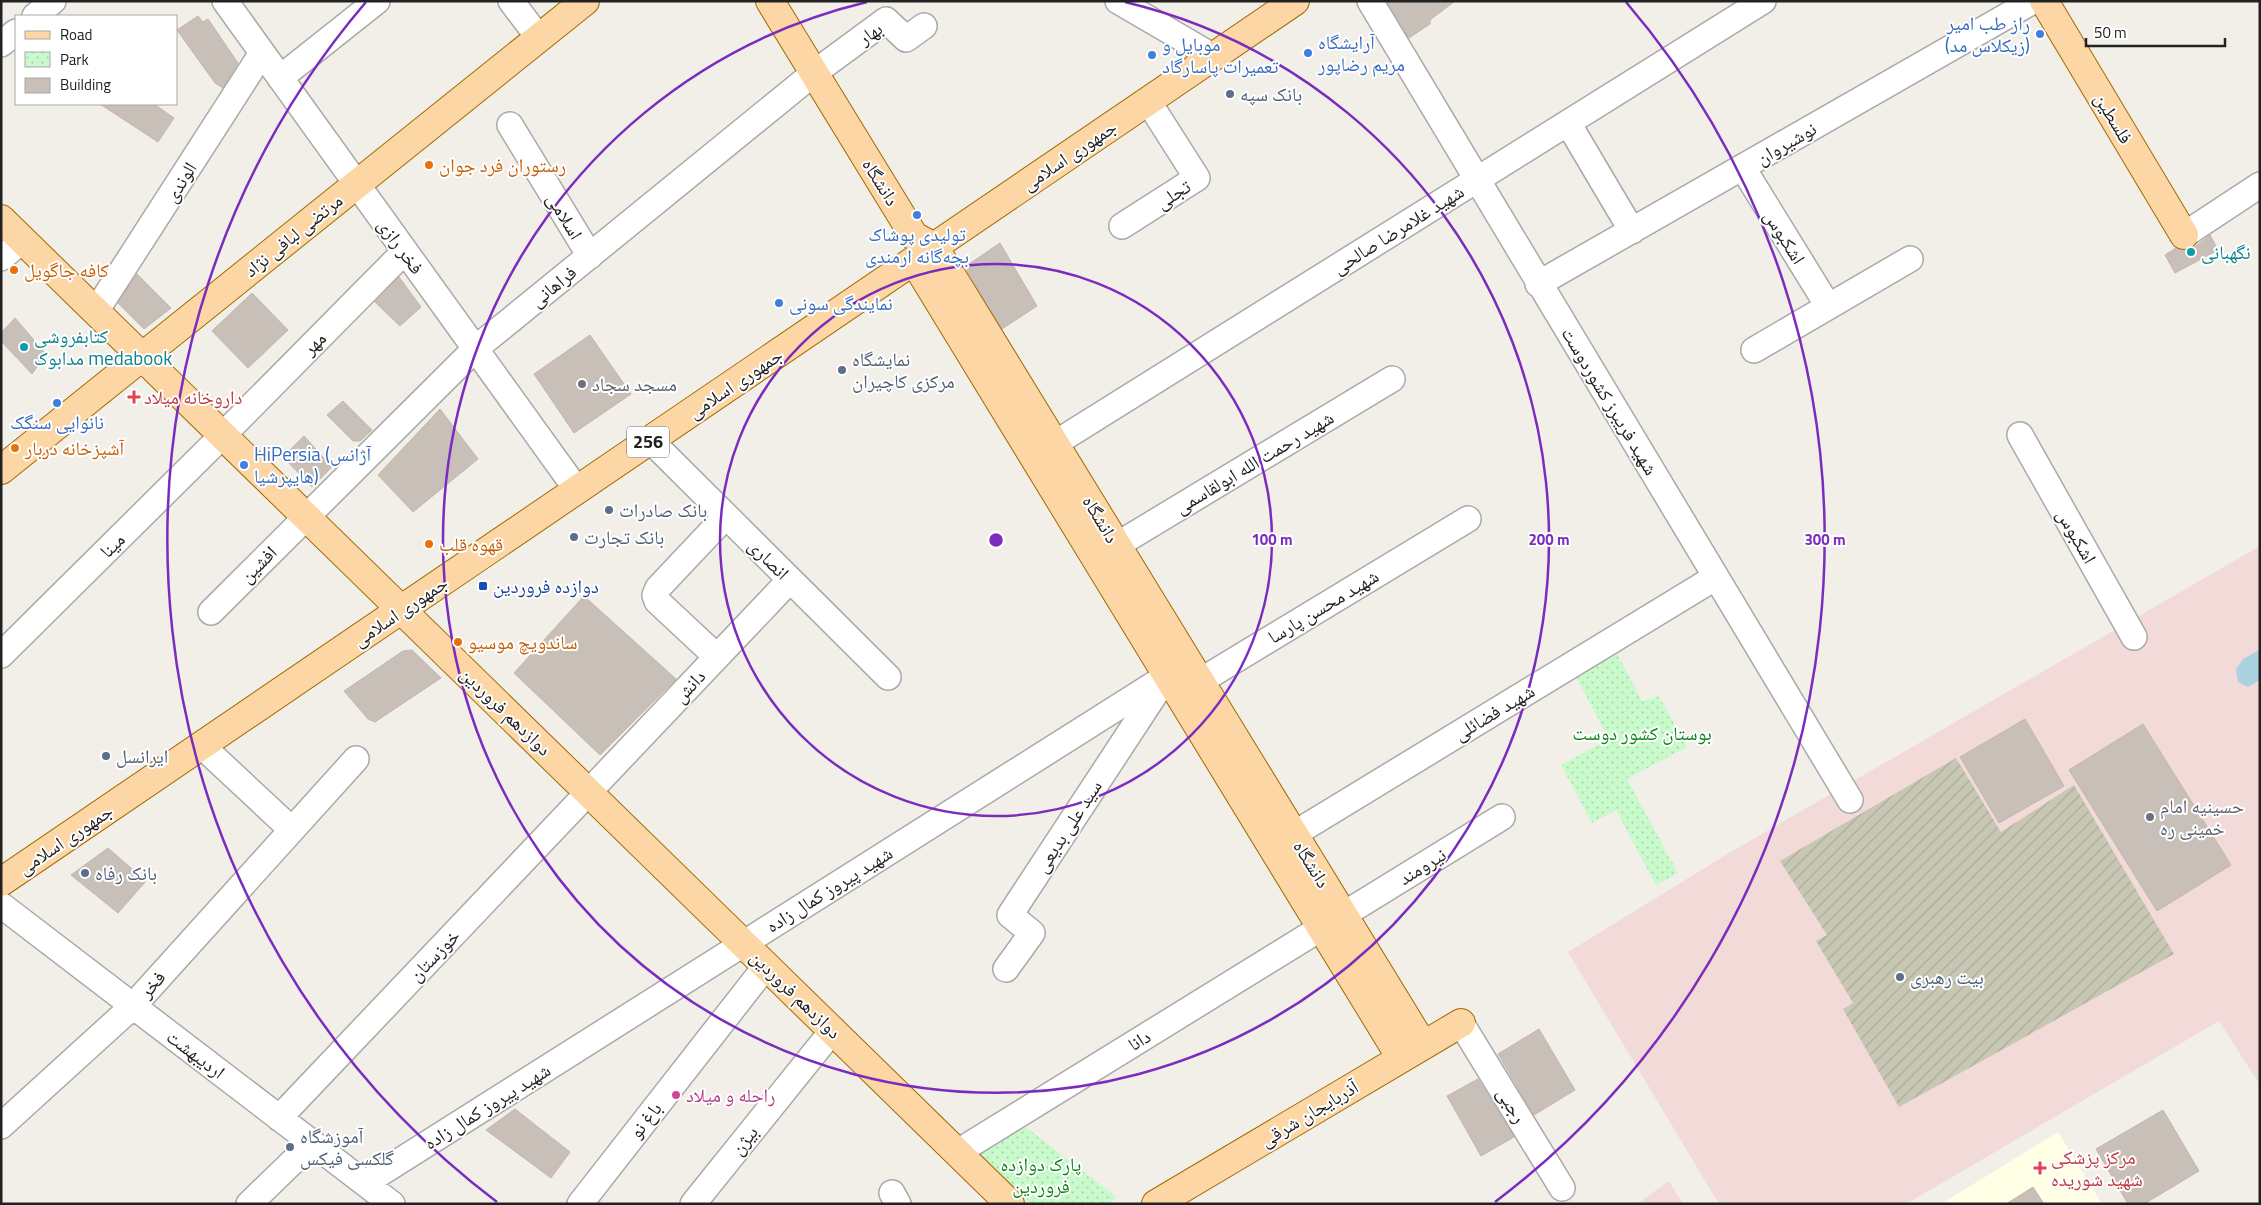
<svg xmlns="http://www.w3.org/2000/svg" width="2261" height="1205" font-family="'Titillium Web','Noto Naskh Arabic',sans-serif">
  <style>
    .commercial { fill: #f2dad9 }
    .education { fill: #ffffe5 }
    .construction { fill: url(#construction-furrows) }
    .park { fill: url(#park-dots) }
    .water { fill: #aad3df }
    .building { fill: #c7bfb8; stroke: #c4b6ab }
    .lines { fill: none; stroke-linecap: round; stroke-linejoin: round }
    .minor-casing { stroke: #a9a9a9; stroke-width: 28 }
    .major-casing { stroke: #a06b00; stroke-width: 30 }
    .minor { stroke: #fff; stroke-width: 25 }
    .major { stroke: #fcd6a4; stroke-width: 28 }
    .ring { fill: none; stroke: #7b2cbf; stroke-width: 2.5 }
    .shop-dot { fill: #3f7fe0; stroke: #fff; stroke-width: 2 }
    .service-dot { fill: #5c6f8a; stroke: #fff; stroke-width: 2 }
    .food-dot { fill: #e8710a; stroke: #fff; stroke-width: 2 }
    .culture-dot { fill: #0f9aa8; stroke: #fff; stroke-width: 2 }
    .worship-dot { fill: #6b7280; stroke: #fff; stroke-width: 2 }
    .health-dot { fill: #e0444e; stroke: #fff; stroke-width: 2 }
    .transit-dot { fill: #1a4fb4; stroke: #fff; stroke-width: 2 }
    .hotel-dot { fill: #d1479c; stroke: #fff; stroke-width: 2 }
    .labels { text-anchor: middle; stroke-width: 4; stroke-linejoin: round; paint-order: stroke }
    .shield { fill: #fff; stroke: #646464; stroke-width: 1 }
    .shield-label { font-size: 18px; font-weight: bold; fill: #222 }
    .shop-label { font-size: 19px; fill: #366cbe; stroke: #fff; text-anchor: start }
    .street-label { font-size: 19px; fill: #222; stroke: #fff }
    .service-label { font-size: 19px; fill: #4e5e75; stroke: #fff; text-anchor: start }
    .food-label { font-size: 19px; fill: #c56008; stroke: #fff; text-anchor: start }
    .culture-label { font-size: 19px; fill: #0d838f; stroke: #fff; text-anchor: start }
    .worship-label { font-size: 19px; fill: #5b616d; stroke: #fff; text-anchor: start }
    .health-label { font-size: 19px; fill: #be3a42; stroke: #fff; text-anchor: start }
    .transit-label { font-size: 19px; fill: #164399; stroke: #fff; text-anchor: start }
    .park-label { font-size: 19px; fill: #0c8416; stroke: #fff }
    .hotel-label { font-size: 19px; fill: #b23c85; stroke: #fff; text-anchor: start }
    .centre { fill: #7b2cbf; stroke: #fff; stroke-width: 2.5 }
    .ring-label { font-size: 15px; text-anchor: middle; font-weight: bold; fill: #7b2cbf; stroke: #fff; stroke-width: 4; stroke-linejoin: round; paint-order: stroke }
  </style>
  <defs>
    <pattern id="construction-furrows" width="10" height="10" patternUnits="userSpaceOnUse" patternTransform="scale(1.25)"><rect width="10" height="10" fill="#c7c7b4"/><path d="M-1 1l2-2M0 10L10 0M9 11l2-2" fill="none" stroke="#abab9a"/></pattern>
    <pattern id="park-dots" width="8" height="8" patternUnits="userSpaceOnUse" patternTransform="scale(1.25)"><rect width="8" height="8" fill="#c8facc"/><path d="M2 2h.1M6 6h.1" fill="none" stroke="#acd6af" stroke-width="1.8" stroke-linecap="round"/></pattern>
  </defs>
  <rect width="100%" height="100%" fill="#f2efe9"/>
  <!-- commercial -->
  <path class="commercial" d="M2260,546V1085L2219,1021L1906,1204H1719L1568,952L1734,850Z
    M1669,1181L1683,1204H1637Z"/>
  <!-- education -->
  <path class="education" d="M2058,1132L2102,1204H1941Z"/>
  <!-- construction -->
  <path class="construction" d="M1956,758L2001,832L2074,785L2174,954L1899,1107L1843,1009L1853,1003L1816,941L1827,935L1780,861Z"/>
  <!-- park -->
  <path class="park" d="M1616,652L1642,701L1659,696L1687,747L1627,779L1678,873L1656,885L1616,810L1592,823L1561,765L1609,739L1575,675Z
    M1024,1126L1117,1197L1109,1204H1031L972,1154Z"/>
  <!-- water -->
  <path class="water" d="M2257,651H2260V680L2248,687L2238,682L2236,669L2243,659Z"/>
  <!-- building -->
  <path class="building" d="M1387,1H1455L1430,20V24L1409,38Z
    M198,16L203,22L208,19L238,63L223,88L215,83L177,30Z
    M100,104H154L174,118L158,142Z
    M2210,235L2218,250L2175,273L2165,255L2176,248L2184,251L2192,249Z
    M1000,243L1037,306L1002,329L967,271L969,264Z
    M137,274L171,308L144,329L118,303Z
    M399,277L421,307L400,326L375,302Z
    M252,293L288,330L248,368L212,331Z
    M15,318L46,354L32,374L1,341V333Z
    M590,335L631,394L574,433L534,374Z
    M343,401L372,430L360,441H353L327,415Z
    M440,409L478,459L413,512L378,475Z
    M304,436L332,467L312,487L283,457Z
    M584,596L676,679L600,755L514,673Z
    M412,650L441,678L375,722L368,719L344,691L403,651Z
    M2025,719L2064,786L1999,823L1960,757Z
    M2143,724L2231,865L2157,911L2069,770Z
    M108,848L146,881L118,913L71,875Z
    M1539,1029L1575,1090L1534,1115L1498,1054Z
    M1478,1079L1514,1137L1481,1156L1447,1096Z
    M515,1109L570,1152L551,1178L486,1130Z
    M2163,1110L2199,1171L2144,1204H2128L2096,1149Z
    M2033,1187L2044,1204H2006Z"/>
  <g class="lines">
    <defs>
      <path id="minor" d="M225,1L577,490
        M511,1L539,38
        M1118,1L1214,57
        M1370,1L1850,800
        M35,16L53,1
        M1,44L16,32
        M280,78L377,1
        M1568,123L1632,231
        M510,125L590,256
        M1743,168L1828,306
        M1122,226L1197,178L1148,101
        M2184,235L2260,185
        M1,258L23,240
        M1538,284L2033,1
        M96,311L262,53
        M1754,350L1910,259
        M2020,435L2134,637
        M650,440L888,677
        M1038,454L1763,1
        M1117,545L1392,379
        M211,612L475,349L814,73L886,20L906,39L924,26
        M1,655L223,435L405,251
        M717,657L657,601L655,595L658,588L726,516
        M1184,691L1468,519
        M202,746L292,830
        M1276,845L1716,577
        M1,905L392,1204
        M1343,915L1502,817
        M1006,969L1032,933L1010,915L1163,682
        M1461,1023L1562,1188
        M279,1118L790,580
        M1,1126L133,1006L356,759
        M958,1152L1321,928
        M365,1183L1167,676
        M892,1193L898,1204
        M249,1204L312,1143
        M580,1204L766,966
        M693,1204L833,1030"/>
      <path id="major" d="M770,1L914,236L934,247L1423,1045
        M2044,1L2184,235
        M1,219L1010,1204
        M914,261L1401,1058
        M1,470L585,1
        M1,882L1295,1
        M1156,1204L1461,1023"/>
    </defs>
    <!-- minor casing -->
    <use href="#minor" class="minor-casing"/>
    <!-- major casing -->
    <use href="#major" class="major-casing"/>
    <!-- minor -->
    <use href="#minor" class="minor"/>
    <!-- major -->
    <use href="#major" class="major"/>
  </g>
  <!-- distance rings -->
  <g class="ring">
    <circle cx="996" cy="540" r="276"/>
    <path d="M1125 2A553 553 0 1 1 867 2"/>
    <path d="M497 1202A829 829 0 0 1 366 2M1626 2A829 829 0 0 1 1495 1202"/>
  </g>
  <!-- markers -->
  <g class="shop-dot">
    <circle cx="2040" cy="34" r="5"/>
    <circle cx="1308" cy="53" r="5"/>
    <circle cx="1152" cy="55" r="5"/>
    <circle cx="917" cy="215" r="5"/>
    <circle cx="779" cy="303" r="5"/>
    <circle cx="57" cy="403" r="5"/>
    <circle cx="244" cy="465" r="5"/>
  </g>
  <g class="service-dot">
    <circle cx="1230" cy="94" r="5"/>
    <circle cx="842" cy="370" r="5"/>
    <circle cx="609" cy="510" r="5"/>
    <circle cx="574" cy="537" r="5"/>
    <circle cx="106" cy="756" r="5"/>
    <circle cx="85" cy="873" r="5"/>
    <circle cx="1900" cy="977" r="5"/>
    <circle cx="290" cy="1147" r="5"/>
  </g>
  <g class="food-dot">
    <circle cx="429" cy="165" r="5"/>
    <circle cx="14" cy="270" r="5"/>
    <circle cx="15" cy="448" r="5"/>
    <circle cx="429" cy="544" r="5"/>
    <circle cx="458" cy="642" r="5"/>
  </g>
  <g class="culture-dot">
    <circle cx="2191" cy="252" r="5"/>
    <circle cx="24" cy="347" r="5"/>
  </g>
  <g class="worship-dot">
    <circle cx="582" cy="384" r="5"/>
    <circle cx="2150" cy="817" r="5"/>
  </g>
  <g class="health-dot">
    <path d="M131.5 389.5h5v5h5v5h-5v5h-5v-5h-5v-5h5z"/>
    <path d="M2037.5 1160.5h5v5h5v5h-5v5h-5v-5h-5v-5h5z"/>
  </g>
  <rect class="transit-dot" x="478" y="581" width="10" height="10" rx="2.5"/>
  <circle class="hotel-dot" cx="676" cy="1095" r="5"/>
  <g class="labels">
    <!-- shield labels -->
    <rect class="shield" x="627" y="426.5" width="42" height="31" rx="4"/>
    <g class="shield-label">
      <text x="648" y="448">256</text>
    </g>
    <!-- shop labels -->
    <g class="shop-label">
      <text x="2030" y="30" text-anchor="end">راز طب امیر<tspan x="2030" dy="22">(زیکلاس مد)</tspan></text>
      <text x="1318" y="49">آرایشگاه<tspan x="1318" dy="22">مریم رضاپور</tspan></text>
      <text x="1162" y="51">موبایل و<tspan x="1162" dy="22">تعمیرات پاسارگاد</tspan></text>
      <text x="917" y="241" text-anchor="middle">تولیدی پوشاک<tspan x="917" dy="22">بچه‌گانه ارمندی</tspan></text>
      <text x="789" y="310">نمایندگی سونی</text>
      <text x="57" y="429" text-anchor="middle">نانوایی سنگک</text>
      <text x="254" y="461">HiPersia (آژانس<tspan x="254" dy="22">هایپرشیا)</tspan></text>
    </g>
    <!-- street labels -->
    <g class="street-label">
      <text transform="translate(870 33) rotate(-34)" y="7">بهار</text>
      <text transform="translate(2114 118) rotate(59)" y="7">فلسطین</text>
      <text transform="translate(1786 143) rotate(-30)" y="7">نوشیروان</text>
      <text transform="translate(1069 155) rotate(-34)" y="7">جمهوری اسلامی</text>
      <text transform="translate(180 182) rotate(-58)" y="7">الوندی</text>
      <text transform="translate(881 182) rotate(58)" y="7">دانشگاه</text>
      <text transform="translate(1173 194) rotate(-33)" y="7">تجلی</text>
      <text transform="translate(565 216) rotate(59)" y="7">اسلامی</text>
      <text transform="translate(1398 229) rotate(-32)" y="7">شهید غلامرضا صالحی</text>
      <text transform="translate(293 235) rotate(-39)" y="7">مرتضی لبافی نژاد</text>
      <text transform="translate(1785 237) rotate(58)" y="7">اشکبوس</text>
      <text transform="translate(401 246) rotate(54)" y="7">فخر رازی</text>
      <text transform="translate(553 286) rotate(-39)" y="7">فراهانی</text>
      <text transform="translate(314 343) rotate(-45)" y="7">مهر</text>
      <text transform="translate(735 383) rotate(-34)" y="7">جمهوری اسلامی</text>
      <text transform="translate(1610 401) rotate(59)" y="7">شهید فریبرز کشوردوست</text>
      <text transform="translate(1254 462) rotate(-31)" y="7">شهید رحمت الله ابولقاسمی</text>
      <text transform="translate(1101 519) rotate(59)" y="7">دانشگاه</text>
      <text transform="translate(2077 536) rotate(60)" y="7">اشکبوس</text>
      <text transform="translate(112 545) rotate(-45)" y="7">مینا</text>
      <text transform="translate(769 559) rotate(45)" y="7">انصاری</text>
      <text transform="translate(258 564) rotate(-45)" y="7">افشین</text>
      <text transform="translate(1323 606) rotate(-31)" y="7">شهید محسن پارسا</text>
      <text transform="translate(400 611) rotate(-34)" y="7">جمهوری اسلامی</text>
      <text transform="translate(689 686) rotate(-47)" y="7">دانش</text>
      <text transform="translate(506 711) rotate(44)" y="7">دوازدهم فروردین</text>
      <text transform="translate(1494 712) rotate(-31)" y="7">شهید فضائلی</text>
      <text transform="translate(1068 826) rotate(-57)" y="7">سید علی بدیعی</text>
      <text transform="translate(65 839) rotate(-34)" y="7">جمهوری اسلامی</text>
      <text transform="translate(1312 864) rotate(58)" y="7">دانشگاه</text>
      <text transform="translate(1422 866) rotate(-32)" y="7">نیرومند</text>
      <text transform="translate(829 889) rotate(-32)" y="7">شهید پیروز کمال زاده</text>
      <text transform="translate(434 955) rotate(-46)" y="7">خوزستان</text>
      <text transform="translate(152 984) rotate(-48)" y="7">فخر</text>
      <text transform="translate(796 994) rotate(44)" y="7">دوازدهم فروردین</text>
      <text transform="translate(1139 1040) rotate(-32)" y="7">دانا</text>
      <text transform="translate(196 1054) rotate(37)" y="7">اردیبهشت</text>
      <text transform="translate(1512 1105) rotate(59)" y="7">رجبی</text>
      <text transform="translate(487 1106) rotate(-32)" y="7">شهید پیروز کمال زاده</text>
      <text transform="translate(1309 1113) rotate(-31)" y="7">آذربایجان شرقی</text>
      <text transform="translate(645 1120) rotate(-52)" y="7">باغ نو</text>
      <text transform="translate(744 1140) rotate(-51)" y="7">بیژن</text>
    </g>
    <!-- service labels -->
    <g class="service-label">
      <text x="1240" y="101">بانک سپه</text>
      <text x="852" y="366">نمایشگاه<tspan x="852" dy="22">مرکزی کاچیران</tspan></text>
      <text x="619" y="517">بانک صادرات</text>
      <text x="584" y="544">بانک تجارت</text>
      <text x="116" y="763">ایرانسل</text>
      <text x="95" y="880">بانک رفاه</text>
      <text x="1910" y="984">بیت رهبری</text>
      <text x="300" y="1143">آموزشگاه<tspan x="300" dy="22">گلکسی فیکس</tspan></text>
    </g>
    <!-- food labels -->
    <g class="food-label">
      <text x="439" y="172">رستوران فرد جوان</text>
      <text x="24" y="277">کافه جاگویل</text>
      <text x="25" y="455">آشپزخانه دربار</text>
      <text x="439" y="551">قهوه قلب</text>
      <text x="468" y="649">ساندویچ موسیو</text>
    </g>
    <!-- culture labels -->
    <g class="culture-label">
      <text x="2201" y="259">نگهبانی</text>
      <text x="34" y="343">کتابفروشی<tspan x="34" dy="22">مدابوک medabook</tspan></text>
    </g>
    <!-- worship labels -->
    <g class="worship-label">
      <text x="592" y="391">مسجد سجاد</text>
      <text x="2160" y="813">حسینیه امام<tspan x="2160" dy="22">خمینی ره</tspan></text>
    </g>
    <!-- health labels -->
    <g class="health-label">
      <text x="144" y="404">داروخانه میلاد</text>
      <text x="2051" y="1164">مرکز پزشکی<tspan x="2051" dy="22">شهید شوریده</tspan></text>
    </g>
    <!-- transit labels -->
    <g class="transit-label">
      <text x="493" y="593">دوازده فروردین</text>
    </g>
    <!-- park labels -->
    <g class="park-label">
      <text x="1642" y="740">بوستان کشور دوست</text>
      <text x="1041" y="1171">پارک دوازده<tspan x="1041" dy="22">فروردین</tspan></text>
    </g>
    <!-- hotel labels -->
    <g class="hotel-label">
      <text x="686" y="1102">راحله و میلاد</text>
    </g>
  </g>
  <circle cx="996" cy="540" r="8" class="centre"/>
  <g class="ring-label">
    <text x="1272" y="545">100 m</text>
    <text x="1549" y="545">200 m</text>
    <text x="1825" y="545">300 m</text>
  </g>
  <!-- border -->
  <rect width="2261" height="1205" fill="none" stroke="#222222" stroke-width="5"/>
  <!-- legend -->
  <rect x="15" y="15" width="162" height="90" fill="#ffffff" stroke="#a7a7a7"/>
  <rect x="25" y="31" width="25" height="8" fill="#fcd6a4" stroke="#a7a7a7"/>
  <text x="60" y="40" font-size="15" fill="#222222">Road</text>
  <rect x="25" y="52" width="25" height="15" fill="url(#park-dots)" stroke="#a7a7a7"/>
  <text x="60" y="65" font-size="15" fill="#222222">Park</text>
  <rect x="25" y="78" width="25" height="15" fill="#c7bfb8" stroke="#a7a7a7"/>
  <text x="60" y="90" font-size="15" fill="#222222">Building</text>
  <!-- scale -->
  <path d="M2086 38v8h139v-8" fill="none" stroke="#222222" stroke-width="2.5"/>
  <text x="2094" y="38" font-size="15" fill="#222222" stroke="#ffffff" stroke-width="4" paint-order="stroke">50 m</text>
</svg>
